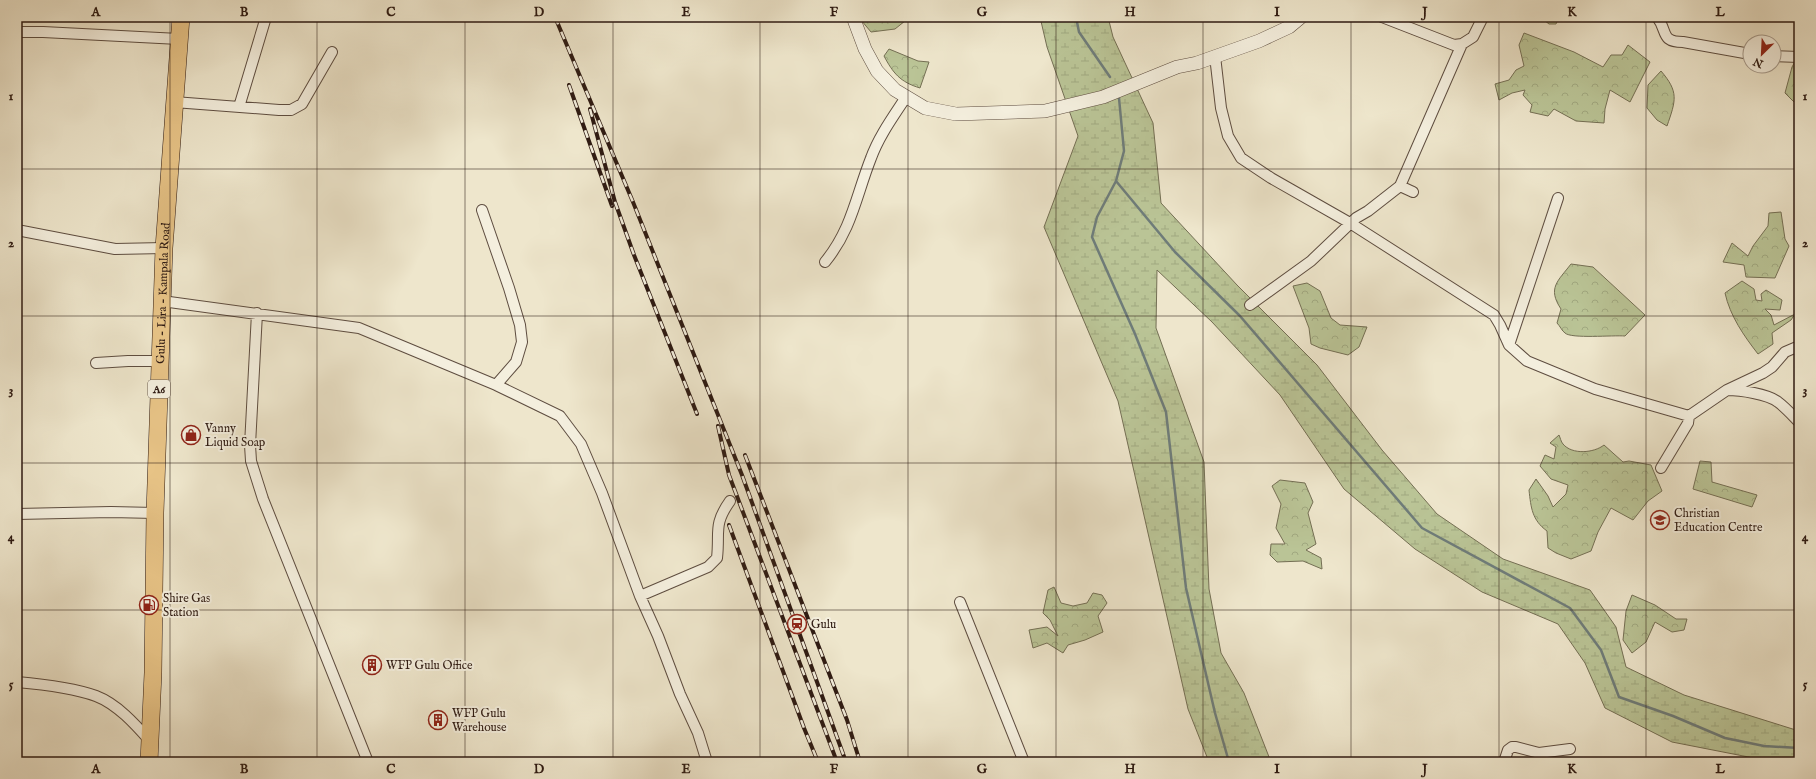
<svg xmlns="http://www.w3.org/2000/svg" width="1816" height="779" font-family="'IM FELL English',serif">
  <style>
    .forest { fill: url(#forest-crowns); stroke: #746f54 }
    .wetland { fill: url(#wetland-marsh); stroke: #746f54 }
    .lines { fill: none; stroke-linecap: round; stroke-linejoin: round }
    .stream { stroke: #6f7c79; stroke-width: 2.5 }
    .minor-casing { stroke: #5e4d40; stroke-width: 12 }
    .tertiary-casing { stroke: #5e4d40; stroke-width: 14 }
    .primary-casing { stroke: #2e1a12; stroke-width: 18 }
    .minor { stroke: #f4efde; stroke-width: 10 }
    .tertiary { stroke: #f4efde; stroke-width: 13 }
    .primary { stroke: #e7c386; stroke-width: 17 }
    .rail-casing { stroke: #2e1a12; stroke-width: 4 }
    .rail { stroke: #f4efde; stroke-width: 2.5; stroke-dasharray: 8; stroke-linecap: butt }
    .grid { fill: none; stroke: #2e1a12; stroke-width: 1; stroke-opacity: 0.55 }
    .labels { text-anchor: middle; stroke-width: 4; stroke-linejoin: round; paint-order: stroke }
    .shield { fill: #f4efde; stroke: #695a4f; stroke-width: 1 }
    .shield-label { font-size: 11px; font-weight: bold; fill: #2e1a12 }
    .street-label { font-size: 12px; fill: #2e1a12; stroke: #f4efde }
    .poi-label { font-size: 12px; fill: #2e1a12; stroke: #f4efde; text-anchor: start }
    .neatline { fill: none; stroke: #2e1a12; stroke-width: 1.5 }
    .grid-label { font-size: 13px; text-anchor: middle; font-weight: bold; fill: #2e1a12 }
  </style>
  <defs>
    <pattern id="forest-crowns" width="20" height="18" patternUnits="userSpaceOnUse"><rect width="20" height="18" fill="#bac496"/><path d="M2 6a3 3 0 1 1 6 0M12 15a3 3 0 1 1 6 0" fill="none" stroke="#a0a880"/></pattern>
    <pattern id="wetland-marsh" width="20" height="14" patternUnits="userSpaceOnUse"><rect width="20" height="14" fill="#bac496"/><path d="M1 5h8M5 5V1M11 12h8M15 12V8" fill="none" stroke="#a0a880"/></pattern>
  </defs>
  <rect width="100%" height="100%" fill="#eee6cc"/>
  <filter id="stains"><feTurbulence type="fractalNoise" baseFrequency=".005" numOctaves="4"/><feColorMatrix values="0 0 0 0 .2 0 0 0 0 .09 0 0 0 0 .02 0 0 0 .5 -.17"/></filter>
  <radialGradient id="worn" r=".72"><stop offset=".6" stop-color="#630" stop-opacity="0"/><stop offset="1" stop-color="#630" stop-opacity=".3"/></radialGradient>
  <!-- forest -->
  <path class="forest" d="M861,17H910L895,29L871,32L861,20Z
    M1540,17H1559L1556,24H1549Z
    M1524,33L1574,52L1603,67L1611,55H1622L1628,45L1650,62L1630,102L1610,90L1605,109L1604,123L1576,121L1554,109L1548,116L1530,112L1532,105L1523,95L1525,90L1512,93L1499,100L1495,84L1509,80L1516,70L1524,66L1519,45Z
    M1799,35V107L1785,93L1792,67L1797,58L1795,37Z
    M889,49L918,61L929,62L920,88C900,82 893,73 884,56Z
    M1661,71C1679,92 1676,100 1667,126L1657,120L1647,108L1648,85Z
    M1781,212L1785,239L1789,246L1775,278L1746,277L1744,265L1723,262L1732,243L1748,256L1753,246L1768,226L1769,213Z
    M1571,264L1593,267L1645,315L1625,336C1613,335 1571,339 1565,333C1562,331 1560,326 1557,323L1561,309C1547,288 1558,281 1571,264Z
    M1742,281L1754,289L1756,300L1762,301L1761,294L1766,290L1782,300L1780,310L1765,309L1771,315L1774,325L1795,314L1791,320L1772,333L1773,344L1758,354C1744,336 1730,316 1725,293Z
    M1307,283L1320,291L1331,318L1340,325L1367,327L1359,347L1348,355L1320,348L1311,344L1309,328L1293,286Z
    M1559,435C1560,437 1561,442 1563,444C1572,455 1594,453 1604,445L1623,462L1629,461L1651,465L1662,491L1648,501L1633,520L1611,508L1598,532L1591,551L1571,559L1556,553L1548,548L1547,531C1532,520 1531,508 1529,490L1536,479L1548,496L1553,507L1566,494L1568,485L1551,479L1540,466L1545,455L1554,459L1556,447L1550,443Z
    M1700,461L1711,462L1712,482L1757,495L1752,507L1693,489Z
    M1280,480L1305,483L1313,502L1308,513L1316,544L1306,550L1321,558L1322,569L1303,561L1277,562L1270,555L1271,544H1285L1276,528L1281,504L1272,486Z
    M1054,587L1061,603L1073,606L1087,603L1093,593L1102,595L1107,603L1098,616L1103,632L1085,640L1068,645L1063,653L1047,643L1033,648L1029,630L1047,627L1058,636L1050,620L1043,613L1048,590Z
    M1632,595L1655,605L1676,619H1687L1684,630L1672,632L1655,622L1646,642L1632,653L1623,640L1626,611Z"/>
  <!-- wetland -->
  <path class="wetland" d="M1040,17H1108L1113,37L1153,123L1161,203L1237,285L1317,365L1382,450L1437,514L1503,559L1590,590L1616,627L1626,667L1684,695L1799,731V762H1774L1672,742L1605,708L1585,663L1558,624L1482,592L1415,549L1344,489L1280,395L1212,322L1157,270L1156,328L1204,462L1209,589L1221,653L1244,693L1271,762H1209L1188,709L1118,401L1044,227L1078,136L1047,47Z"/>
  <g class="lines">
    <!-- stream -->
    <path class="stream" d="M1076,17L1079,32L1110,77
      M1119,98L1124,151L1116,181L1097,217L1092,237L1135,334L1166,412L1186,588L1215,713L1229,762
      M1116,181L1175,252L1240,316L1422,528L1570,608L1601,650L1619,697L1673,716L1725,738L1764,746L1799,748"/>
    <defs>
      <path id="minor" d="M1382,17L1454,45L1462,44
        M1657,17C1668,31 1660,42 1683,42L1750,54
        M17,32H43L179,39
        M1215,56L1221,108L1228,136L1241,158L1271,178L1350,223L1494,315L1500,325L1509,345L1527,361L1595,389L1689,416
        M1774,56L1799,57
        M174,102L279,110H291L302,104L332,52
        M239,107L266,17
        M1413,192L1400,186L1462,44L1473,37L1483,17
        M482,210L509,288L520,325L522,342L516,362L496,385
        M17,230L115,249L164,248
        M825,262C852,229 856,196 871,158C879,136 893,117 906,97
        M162,301L359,328L496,385L560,416L581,444L602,493L640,596L658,636L680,694L698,733L707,762
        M1250,305L1311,261L1356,218L1368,211L1400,186
        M257,313L250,445L251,461L263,499L368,762
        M1509,345L1558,198
        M96,363L128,361H160
        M1727,390C1740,390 1768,394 1778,402C1786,408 1792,415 1799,422
        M1661,468L1688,423L1689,416L1727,390L1763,373L1772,367L1785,352L1799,346
        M17,514L111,512L155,513
        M640,596L708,567L717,558C720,531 713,525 730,501
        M960,602L1024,762
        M17,682C40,684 74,688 96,696C117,704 135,724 150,741
        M1504,762L1508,750L1512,747H1516L1539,753L1570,749"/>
      <path id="tertiary" d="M853,17L865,49L877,71L895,90L925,108L956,114L1045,111L1103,97L1177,67L1197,63L1259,41L1289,27L1301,17"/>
      <g id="primary">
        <path id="s1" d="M149,762L153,673L155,513L164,248L181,17"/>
      </g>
    </defs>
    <!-- minor casing -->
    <use href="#minor" class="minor-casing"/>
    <!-- tertiary casing -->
    <use href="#tertiary" class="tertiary-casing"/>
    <!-- primary casing -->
    <use href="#primary" class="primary-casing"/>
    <!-- minor -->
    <use href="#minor" class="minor"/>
    <!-- tertiary -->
    <use href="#tertiary" class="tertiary"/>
    <!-- primary -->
    <use href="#primary" class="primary"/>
    <defs>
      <path id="rail" d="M555,17L633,202L742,475L846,762
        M569,85L612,206
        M590,109L615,202L634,255L697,414
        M718,426L729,475L837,762
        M745,455L847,720L860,762
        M729,525L804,728L818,762"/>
    </defs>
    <!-- rail casing -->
    <use href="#rail" class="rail-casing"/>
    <!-- rail -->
    <use href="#rail" class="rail"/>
  </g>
  <!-- grid -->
  <path class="grid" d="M170,17V762M317,17V762M465,17V762M613,17V762M760,17V762M908,17V762M1056,17V762M1203,17V762M1351,17V762M1499,17V762M1646,17V762M17,169H1799M17,316H1799M17,463H1799M17,610H1799"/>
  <!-- icons -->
  <defs>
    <symbol id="shop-ring" viewBox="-11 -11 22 22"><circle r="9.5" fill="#f4efde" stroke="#8f2418" stroke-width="1.5"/><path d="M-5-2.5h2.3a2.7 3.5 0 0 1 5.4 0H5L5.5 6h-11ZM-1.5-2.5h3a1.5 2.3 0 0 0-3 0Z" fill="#8f2418"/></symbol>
    <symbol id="school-ring" viewBox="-11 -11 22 22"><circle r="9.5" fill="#f4efde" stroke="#8f2418" stroke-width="1.5"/><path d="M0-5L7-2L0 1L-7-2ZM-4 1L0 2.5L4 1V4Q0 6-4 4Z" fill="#8f2418"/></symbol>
    <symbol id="fuel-ring" viewBox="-11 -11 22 22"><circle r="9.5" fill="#f4efde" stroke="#8f2418" stroke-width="1.5"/><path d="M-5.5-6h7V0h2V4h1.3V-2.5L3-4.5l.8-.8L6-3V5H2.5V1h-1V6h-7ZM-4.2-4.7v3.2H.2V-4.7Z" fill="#8f2418"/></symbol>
    <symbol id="station-ring" viewBox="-11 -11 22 22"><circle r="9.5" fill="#f4efde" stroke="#8f2418" stroke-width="1.5"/><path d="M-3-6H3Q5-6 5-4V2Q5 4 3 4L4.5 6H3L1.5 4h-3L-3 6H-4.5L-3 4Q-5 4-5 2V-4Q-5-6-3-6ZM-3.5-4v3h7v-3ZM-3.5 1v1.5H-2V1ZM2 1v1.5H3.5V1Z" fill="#8f2418"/></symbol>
    <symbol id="building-ring" viewBox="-11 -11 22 22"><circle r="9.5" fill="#f4efde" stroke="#8f2418" stroke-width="1.5"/><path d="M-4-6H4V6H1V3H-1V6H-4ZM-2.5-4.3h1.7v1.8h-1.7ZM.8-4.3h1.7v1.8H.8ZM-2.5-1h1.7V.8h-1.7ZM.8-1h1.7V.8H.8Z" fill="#8f2418"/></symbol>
  </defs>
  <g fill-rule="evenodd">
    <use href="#shop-ring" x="180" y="424" width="22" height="22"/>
    <use href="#school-ring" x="1649" y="509" width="22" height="22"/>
    <use href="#fuel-ring" x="138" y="594" width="22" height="22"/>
    <use href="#station-ring" x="786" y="613" width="22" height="22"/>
    <use href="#building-ring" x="361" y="654" width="22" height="22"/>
    <use href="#building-ring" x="427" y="709" width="22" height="22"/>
  </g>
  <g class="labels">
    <!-- shield labels -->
    <rect class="shield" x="148" y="380" width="22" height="18" rx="3"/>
    <g class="shield-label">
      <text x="159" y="393">A6</text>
    </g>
    <!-- street labels -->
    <g class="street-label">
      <text dy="4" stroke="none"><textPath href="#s1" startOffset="469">Gulu - Lira - Kampala Road</textPath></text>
    </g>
    <!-- poi labels -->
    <g class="poi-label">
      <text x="205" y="432">Vanny<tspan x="205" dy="14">Liquid Soap</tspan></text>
      <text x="1674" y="517">Christian<tspan x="1674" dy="14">Education Centre</tspan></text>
      <text x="163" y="602">Shire Gas<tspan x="163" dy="14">Station</tspan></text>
      <text x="811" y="628">Gulu</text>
      <text x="386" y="669">WFP Gulu Office</text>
      <text x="452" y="717">WFP Gulu<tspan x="452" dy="14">Warehouse</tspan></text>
    </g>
  </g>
  <!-- margin -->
  <rect width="1816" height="779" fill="none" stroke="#eee6cc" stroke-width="44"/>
  <!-- north arrow -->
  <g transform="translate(1762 54) rotate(204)"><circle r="19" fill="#f4efde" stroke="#a59a8c"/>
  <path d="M0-3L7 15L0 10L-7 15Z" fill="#8f2418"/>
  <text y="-6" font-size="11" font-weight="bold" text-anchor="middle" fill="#2e1a12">N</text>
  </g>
  <rect x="22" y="22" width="1772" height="735" class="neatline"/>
  <g class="grid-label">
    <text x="96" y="16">A</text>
    <text x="244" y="16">B</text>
    <text x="391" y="16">C</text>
    <text x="539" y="16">D</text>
    <text x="686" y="16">E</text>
    <text x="834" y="16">F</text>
    <text x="982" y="16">G</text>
    <text x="1130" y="16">H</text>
    <text x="1277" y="16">I</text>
    <text x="1425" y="16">J</text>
    <text x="1572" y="16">K</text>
    <text x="1720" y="16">L</text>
    <text x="11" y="100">1</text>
    <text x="1805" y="100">1</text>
    <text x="11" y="247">2</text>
    <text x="1805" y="247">2</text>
    <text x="11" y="394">3</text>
    <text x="1805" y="394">3</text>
    <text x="11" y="541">4</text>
    <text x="1805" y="541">4</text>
    <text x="11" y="688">5</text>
    <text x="1805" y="688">5</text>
    <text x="96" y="773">A</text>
    <text x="244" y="773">B</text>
    <text x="391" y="773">C</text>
    <text x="539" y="773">D</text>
    <text x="686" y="773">E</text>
    <text x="834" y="773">F</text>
    <text x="982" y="773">G</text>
    <text x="1130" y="773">H</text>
    <text x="1277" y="773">I</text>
    <text x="1425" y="773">J</text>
    <text x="1572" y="773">K</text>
    <text x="1720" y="773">L</text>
  </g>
  <rect width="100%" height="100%" filter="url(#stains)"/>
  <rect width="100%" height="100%" fill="url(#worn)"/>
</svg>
